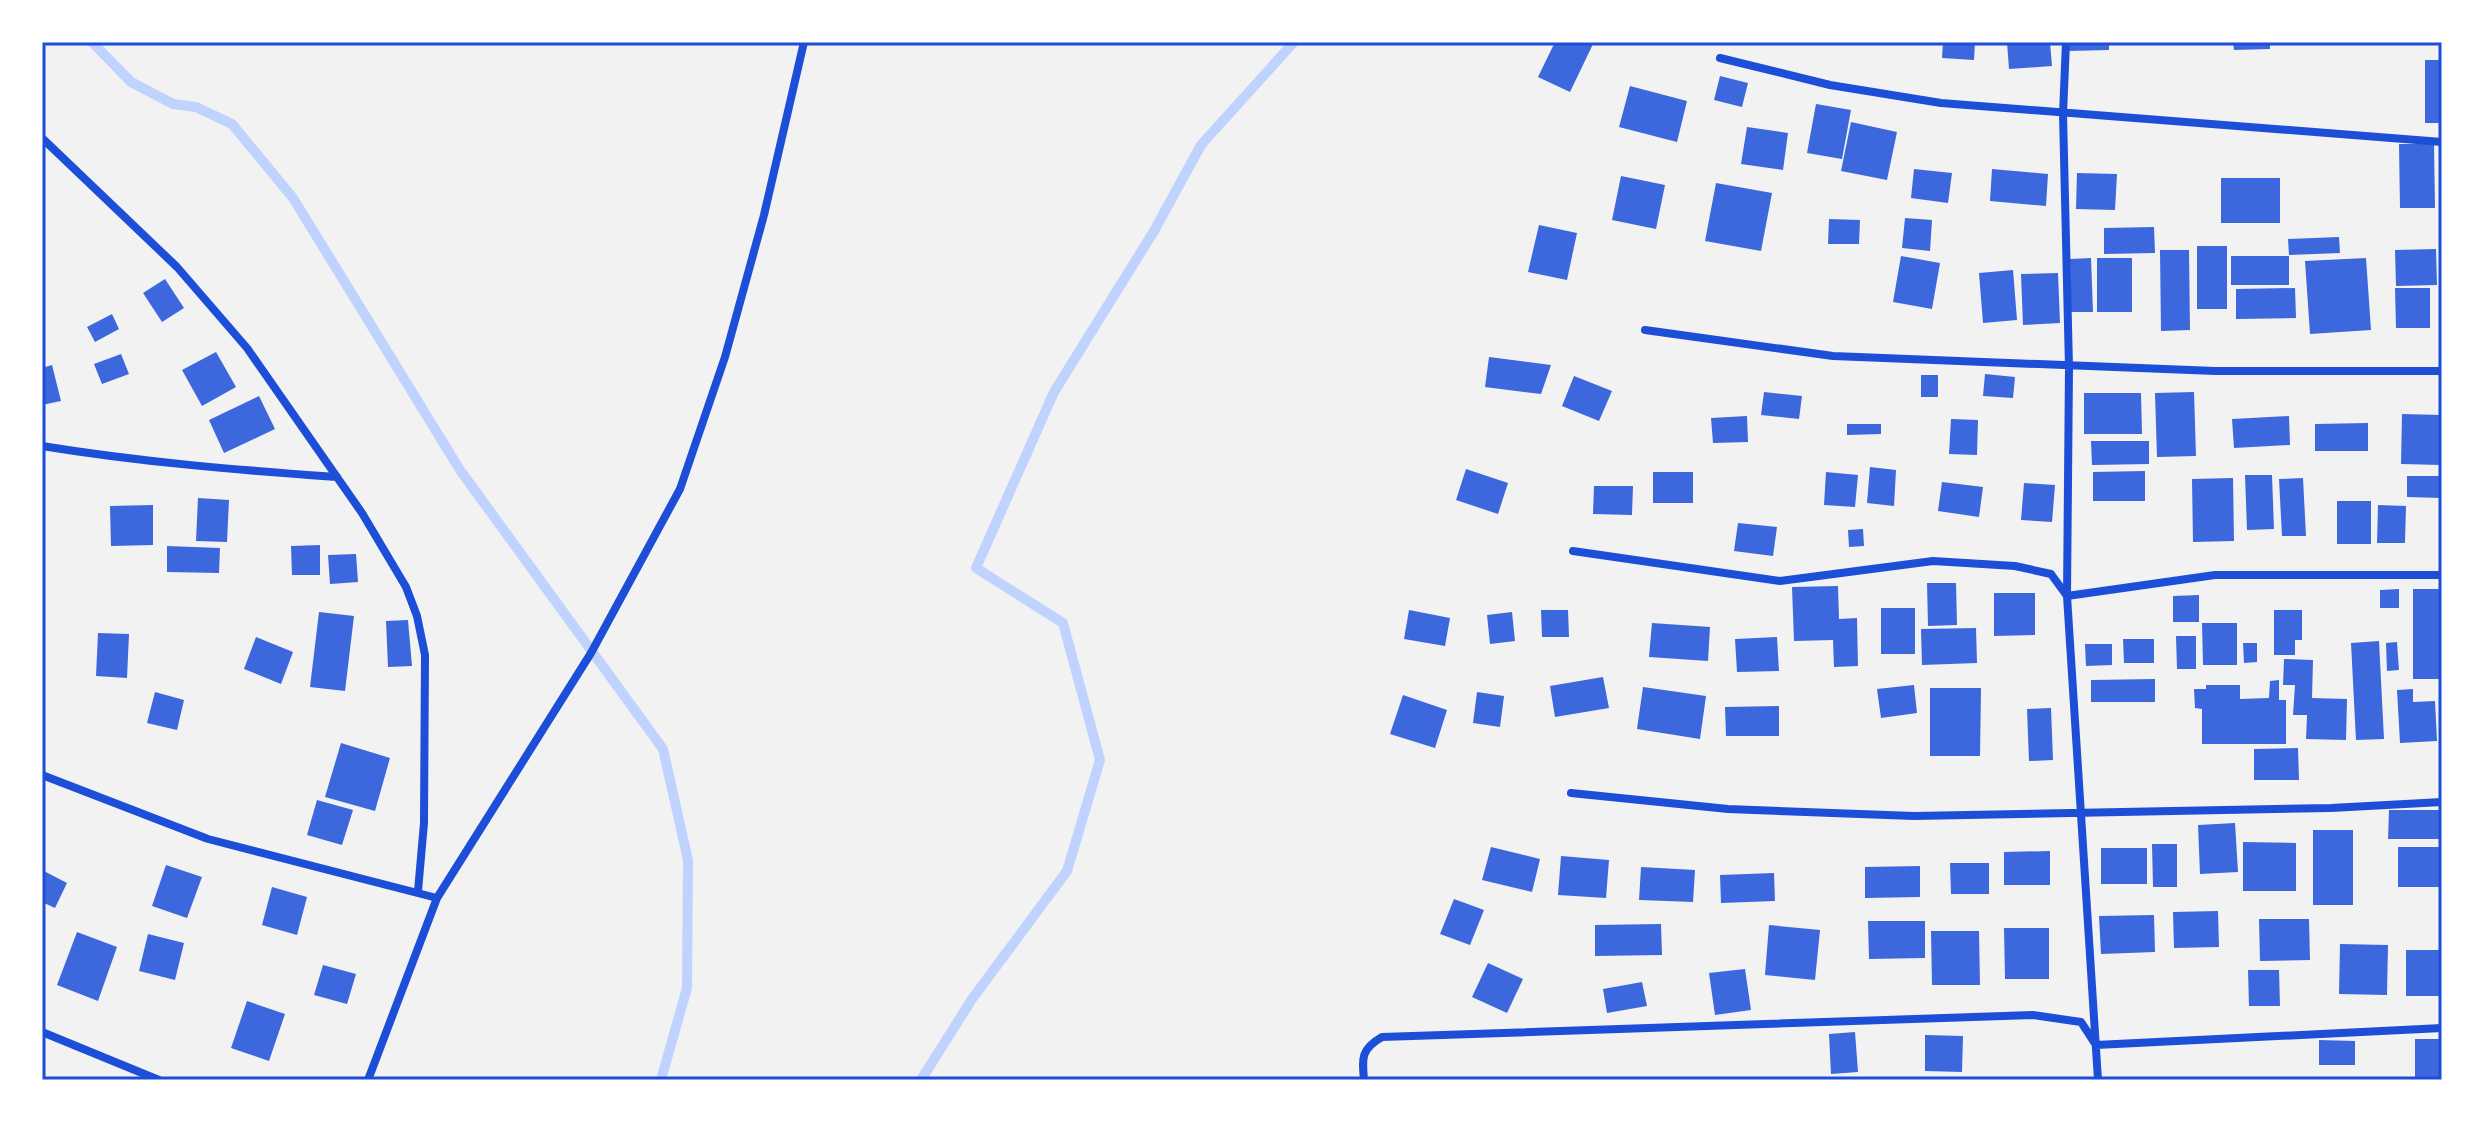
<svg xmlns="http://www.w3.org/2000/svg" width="2484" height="1122" font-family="'Space Grotesk',sans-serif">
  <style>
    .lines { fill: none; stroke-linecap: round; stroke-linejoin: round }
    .stream { stroke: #bfd3fe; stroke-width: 10 }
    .building { fill: #3d67dc }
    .minor { stroke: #1d4ed8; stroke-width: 8 }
    .neatline { fill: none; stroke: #1d4ed8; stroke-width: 3 }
  </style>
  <rect width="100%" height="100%" fill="#f2f2f2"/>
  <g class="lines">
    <!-- stream -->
    <path class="stream" d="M92,42L131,82L173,104L196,107L232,124L293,198L460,470L663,749L688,860L687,988L661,1080
      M921,1080L972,999L1067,871L1100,760L1063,623L976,568L1054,392L1154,231L1201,145L1294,42"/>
  </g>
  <!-- building -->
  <path class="building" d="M1555,42H1594L1570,92L1538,77Z
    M1943,42H1975L1974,60L1942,58Z
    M2007,42H2050L2052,66L2009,69Z
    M2069,42H2109V50L2069,51Z
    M2233,42H2270V49L2234,50Z
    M2425,60H2442V123H2425Z
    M1720,76L1748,83L1742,107L1714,100Z
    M1630,86L1687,101L1677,142L1619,127Z
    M1816,104L1851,110L1842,159L1807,153Z
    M1851,122L1897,132L1887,180L1841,171Z
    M1747,127L1788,133L1783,170L1741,164Z
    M2399,144H2434L2435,208H2400Z
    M1914,169L1952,173L1948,203L1911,198Z
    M1992,169L2048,174L2046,206L1990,201Z
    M2077,173L2117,174L2115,210L2076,209Z
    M1621,176L1665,185L1656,229L1612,220Z
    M2221,178H2280V223H2221Z
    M1716,183L1772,193L1761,251L1705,241Z
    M1905,218L1932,220L1930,251L1902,248Z
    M1829,219L1860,220L1859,244H1828Z
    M1539,225L1577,233L1567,280L1528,272Z
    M2154,227L2155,253L2104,254V228Z
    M2339,237L2340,253L2289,255L2288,239Z
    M2197,246H2227V309H2197Z
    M2436,249L2437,285L2396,286L2395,250Z
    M2160,250H2189L2190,330L2161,331Z
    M1901,256L1940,263L1932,309L1893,302Z
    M2231,256H2289V285H2231Z
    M2091,258L2093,312H2071L2070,259Z
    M2097,258H2132V312H2097Z
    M2366,258L2371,330L2310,334L2305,261Z
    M2013,270L2017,320L1983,323L1979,273Z
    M2058,273L2060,323L2023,325L2021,274Z
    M165,279L184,308L162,322L143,293Z
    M2295,288L2296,318L2236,319V289Z
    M2395,288H2430V328H2396Z
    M112,314L119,329L95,342L87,327Z
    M216,352L236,387L202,406L182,370Z
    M121,354L129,374L102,384L94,364Z
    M1489,357L1551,365L1541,394L1485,387Z
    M52,365L61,401L42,405V368Z
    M1985,374L2015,377L2013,398L1983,396Z
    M1921,375H1938V397H1921Z
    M1574,376L1612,391L1599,421L1562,406Z
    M1764,392L1802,396L1799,419L1761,415Z
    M2194,392L2196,456L2157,457L2155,393Z
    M2084,393H2141L2142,434H2084Z
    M259,396L275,429L224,453L209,420Z
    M2402,414L2442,415V465L2401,464Z
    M1747,416L1748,442L1713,443L1711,418Z
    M2289,416L2290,445L2234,448L2232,419Z
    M1951,419L1978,420L1977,455L1949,454Z
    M2368,423V451H2315V424Z
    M1847,424H1881V434L1847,435Z
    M2091,441H2149V464L2092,465Z
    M1870,467L1896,470L1894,506L1867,503Z
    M1466,469L1508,483L1498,514L1456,500Z
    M2145,471V501H2093V472Z
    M1653,472H1693V503H1653Z
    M1826,472L1858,475L1855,507L1824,505Z
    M2245,475H2272L2274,529L2247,530Z
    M2407,476H2441V498L2407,497Z
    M2233,478L2234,541L2193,542L2192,479Z
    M2303,478L2306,536H2282L2279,479Z
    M1942,482L1983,487L1979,517L1938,511Z
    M2024,483L2055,485L2052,522L2021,520Z
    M1594,486H1633L1632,515L1593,514Z
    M198,498L229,500L227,542L196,541Z
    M2337,501H2371V544H2337Z
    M153,505V545L111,546L110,506Z
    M2378,505L2406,506L2405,543H2377Z
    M1738,523L1777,527L1773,556L1734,551Z
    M1863,529L1864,546L1849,547L1848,530Z
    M320,545V575H292L291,546Z
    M167,546L220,548L219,573L167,572Z
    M356,554L358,582L330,584L328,555Z
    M1927,583H1956L1957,625L1928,626Z
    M1838,586L1839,619L1857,618L1858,666L1834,667L1833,640L1794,641L1792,587Z
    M2399,589V608H2380V590Z
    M2413,589H2442V679H2413Z
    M1994,593H2035V635L1994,636Z
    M2199,595V622H2173V596Z
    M1881,608H1915V654H1881Z
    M1409,610L1450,618L1445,646L1404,639Z
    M1541,610H1568L1569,637H1542Z
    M2274,610H2302V640H2295V655H2274Z
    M319,612L354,616L345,691L310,687Z
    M1512,612L1515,641L1490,644L1487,615Z
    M408,620L412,666L388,667L386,621Z
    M1652,623L1710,627L1708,661L1649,657Z
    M2202,623H2237V665H2203Z
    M1976,628L1977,663L1922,665L1921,629Z
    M98,633L129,634L127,678L96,676Z
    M2176,636H2196V669H2177Z
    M256,637L293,652L281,684L244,669Z
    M1777,637L1779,671L1737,672L1735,639Z
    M2123,639H2154V663H2124Z
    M2379,641L2384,739L2356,740L2351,643Z
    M2397,642L2399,670L2387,671L2386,643Z
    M2243,643H2257V662L2244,663Z
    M2085,644H2112V665L2086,666Z
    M2284,659L2313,660L2312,698L2347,699L2346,740L2306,739L2307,715H2293L2295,685H2283Z
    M1603,677L1609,708L1555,717L1550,686Z
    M2155,679V702H2091V680Z
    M2279,680V700H2286V744H2202V709L2195,708L2194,689H2206V685H2240V699L2269,698L2270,681Z
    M1914,685L1917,713L1881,718L1877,689Z
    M1643,687L1706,696L1700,739L1637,729Z
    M1930,688H1981L1980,756H1930Z
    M2413,689V702L2435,701L2437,741L2400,743L2397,690Z
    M155,692L184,700L177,730L147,723Z
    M1477,692L1504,696L1500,727L1473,723Z
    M1403,695L1447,710L1435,748L1390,734Z
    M1779,706V736H1726L1725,707Z
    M2051,708L2053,760L2029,761L2027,709Z
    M341,743L390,758L375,811L325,797Z
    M2298,748L2299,780H2254V749Z
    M317,800L353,810L342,845L307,835Z
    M2389,810H2442V839H2388Z
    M2235,823L2238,872L2200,874L2198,825Z
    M2313,830H2353V905H2313Z
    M2243,842L2296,843V891H2243Z
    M2152,844H2177V887H2153Z
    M1491,847L1540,859L1532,892L1482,880Z
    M2398,847H2442V887H2398Z
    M2101,848H2147V884H2101Z
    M2050,851V885H2004V852Z
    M1561,856L1609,860L1606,898L1558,895Z
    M1950,863H1989V894H1951Z
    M166,865L202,877L187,918L152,906Z
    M1920,866V897L1865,898V867Z
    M1641,867L1695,870L1693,902L1639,900Z
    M42,870L67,883L55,908L42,902Z
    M1774,873L1775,901L1721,903L1720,875Z
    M272,887L307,897L297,935L262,925Z
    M1454,899L1484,910L1470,945L1440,934Z
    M2218,911L2219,947L2174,948L2173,912Z
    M2154,915L2155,952L2101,954L2099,916Z
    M2259,919H2309L2310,960L2260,961Z
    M1868,921H1925V958L1869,959Z
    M1661,924L1662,955L1595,956V925Z
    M1769,925L1820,930L1815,980L1765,975Z
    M2004,928H2049V979H2005Z
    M1931,931H1979L1980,985H1932Z
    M77,932L117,947L98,1001L57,985Z
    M148,934L184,943L175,980L139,971Z
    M2340,944L2388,945L2387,995L2339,994Z
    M2406,950H2442V996H2406Z
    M1488,963L1523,979L1507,1013L1472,997Z
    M323,965L356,974L347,1004L314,995Z
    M1745,969L1751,1010L1715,1015L1709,973Z
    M2248,970H2279L2280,1006H2249Z
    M1642,982L1647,1006L1607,1013L1603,989Z
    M247,1001L285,1014L269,1061L231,1048Z
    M1855,1032L1858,1072L1831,1074L1829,1034Z
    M1925,1035L1963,1036L1962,1072L1925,1071Z
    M2415,1039H2442V1078H2415Z
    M2319,1040L2355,1041V1065H2319Z"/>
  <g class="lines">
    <!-- minor -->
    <path class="minor" d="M2066,42L2063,114L2069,367L2067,596L2098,1080
      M1720,58L1830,85L1941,103L2442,142
      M42,138L177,267L247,348L362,513L406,587L417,616L425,655L424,823L418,891
      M1645,330L1833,356L2215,371H2442
      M42,446C140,462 238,470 337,477
      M1573,551L1780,581L1933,561L2015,566L2051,574L2067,596L2215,575H2442
      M42,775L208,839L437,898
      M1571,793L1728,809L1914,816L2331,808L2442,802
      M42,1032L159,1080
      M368,1080L437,898L591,653L680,489L725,357L764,215L804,42
      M1364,1080C1362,1058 1361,1049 1382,1037L2033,1015L2081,1022L2096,1045L2442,1028"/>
  </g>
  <!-- border -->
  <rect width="2484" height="1122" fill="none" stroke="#ffffff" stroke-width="88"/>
  <rect x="44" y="44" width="2396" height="1034" class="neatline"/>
</svg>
